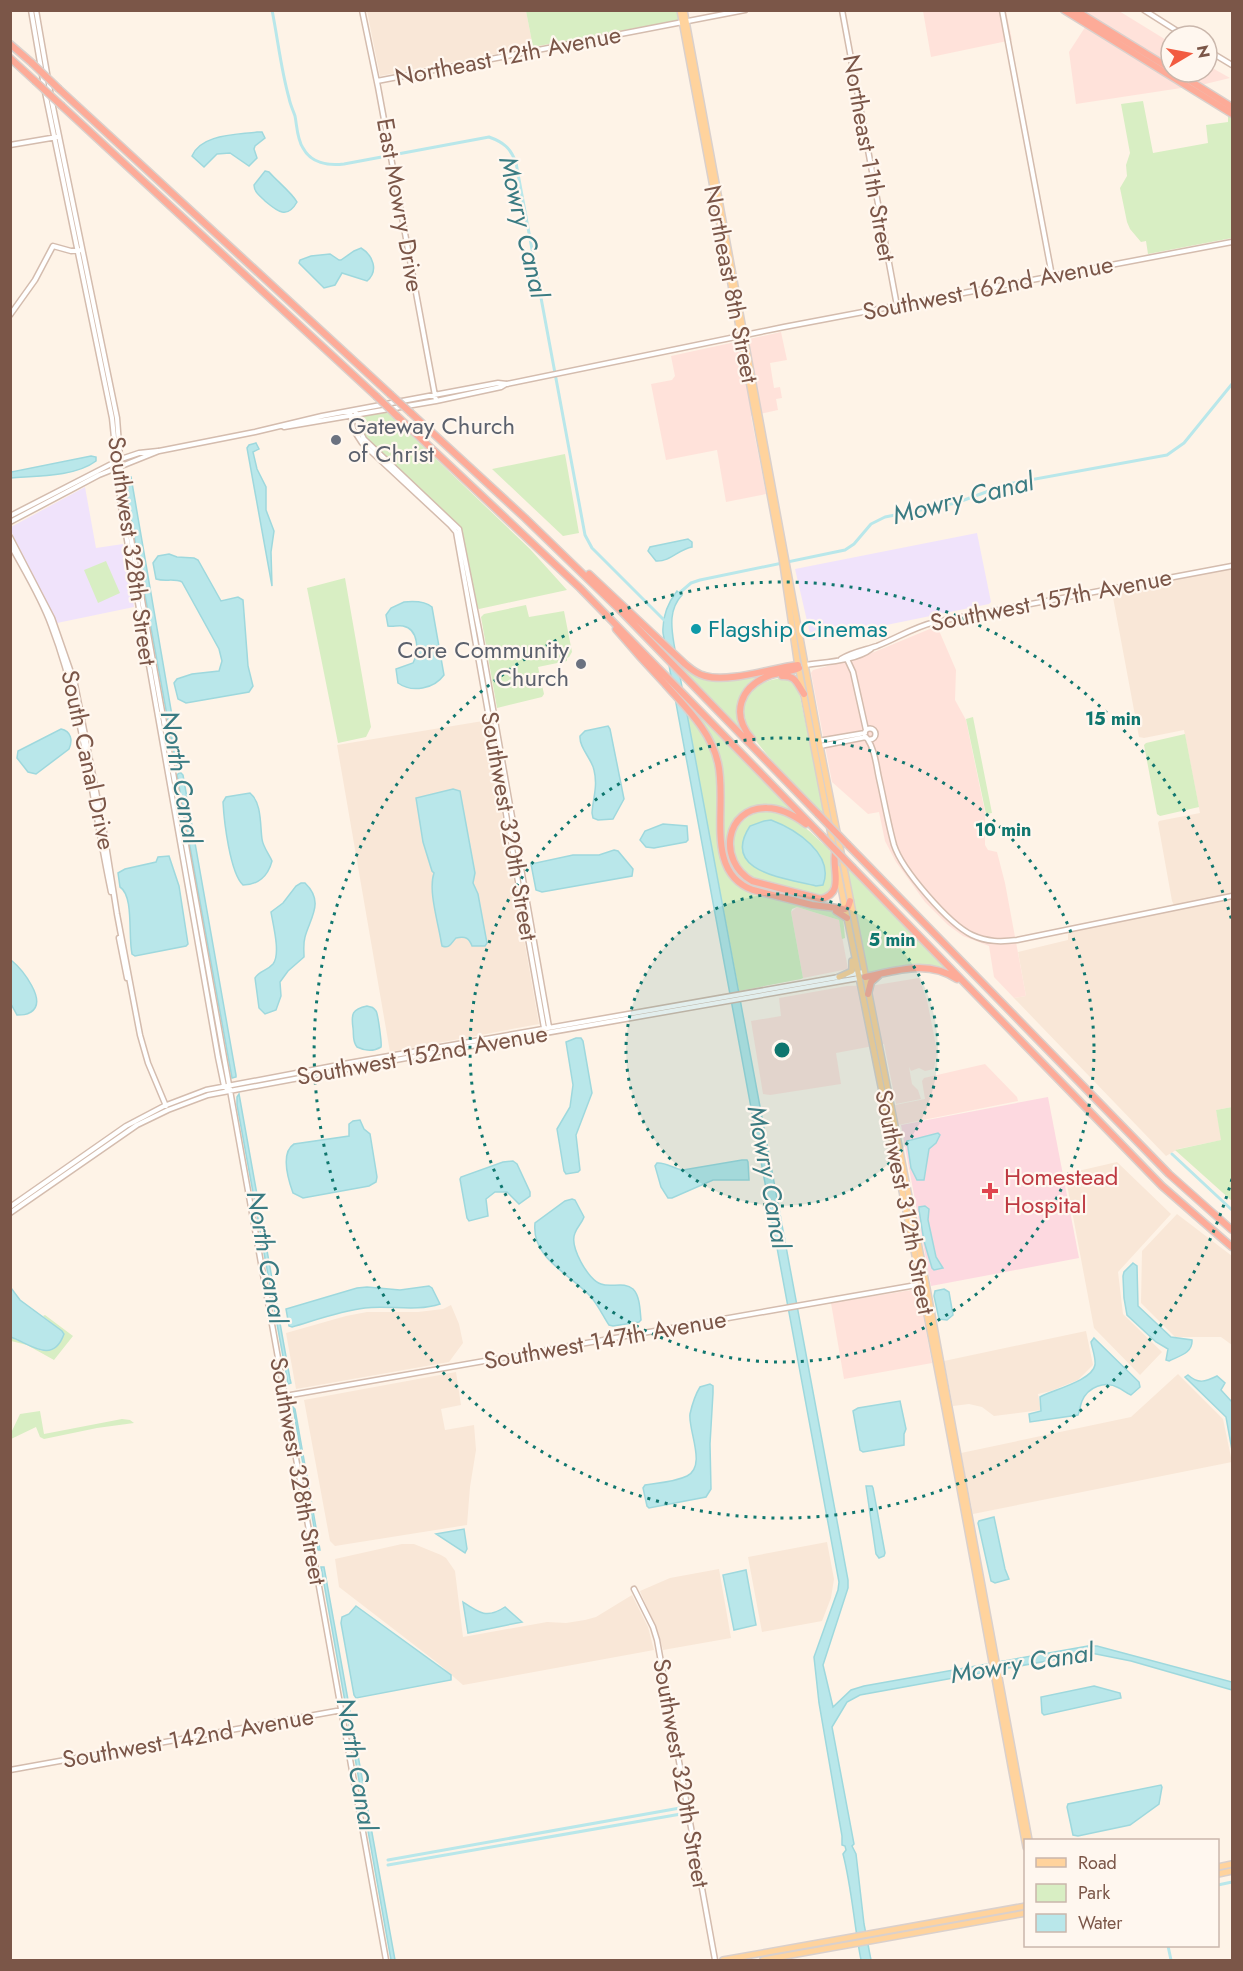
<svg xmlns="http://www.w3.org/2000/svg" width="1243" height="1971" font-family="Jost,sans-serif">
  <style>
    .residential { fill: #f9e7d7 }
    .commercial { fill: #ffe2da }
    .education { fill: #f0e3fb }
    .medical { fill: #fdd9e0 }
    .green { fill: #d8eec3 }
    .water { fill: #b9e7ea; stroke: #9ed8dd; stroke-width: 1.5 }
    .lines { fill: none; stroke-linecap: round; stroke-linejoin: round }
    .canal { stroke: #b9e7ea; stroke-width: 3 }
    .minor-casing { stroke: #d4bcae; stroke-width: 7 }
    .major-casing { stroke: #dad0cc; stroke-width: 8 }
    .highway-casing { stroke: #dad0cc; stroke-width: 9 }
    .minor { stroke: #fff; stroke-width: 4 }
    .major { stroke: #ffd39d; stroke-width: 5 }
    .highway { stroke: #fdab98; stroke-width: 6 }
    .highway-bridge-casing { stroke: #dad0cc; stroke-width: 9; stroke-linecap: butt }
    .highway-bridge { stroke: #fdab98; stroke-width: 6 }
    .ring { fill: none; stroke: #0f766e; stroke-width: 3; stroke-dasharray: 3 6 }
    .worship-dot { fill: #6b7280; stroke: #fff7ef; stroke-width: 2 }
    .culture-dot { fill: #0f9aa8; stroke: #fff7ef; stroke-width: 2 }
    .health-dot { fill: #e0444e; stroke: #fff7ef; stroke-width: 2 }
    .labels { text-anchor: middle; stroke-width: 4.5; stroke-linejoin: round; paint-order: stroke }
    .street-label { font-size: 24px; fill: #7b5648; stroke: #fff7ef }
    .worship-label { font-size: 24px; fill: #5b616d; stroke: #fff7ef; text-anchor: start }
    .culture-label { font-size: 24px; fill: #0d838f; stroke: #fff7ef; text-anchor: start }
    .health-label { font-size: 24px; fill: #be3a42; stroke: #fff7ef; text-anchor: start }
    .water-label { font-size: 26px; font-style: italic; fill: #3a7b82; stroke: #fff7ef }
    .centre { fill: #0f766e; stroke: #fff7ef; stroke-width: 3 }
    .ring-label { font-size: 18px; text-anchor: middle; font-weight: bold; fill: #0f766e; stroke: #fff7ef; stroke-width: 4.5; stroke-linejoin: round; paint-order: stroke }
  </style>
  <rect width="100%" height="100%" fill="#fef3e7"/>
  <!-- residential -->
  <path class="residential" d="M367,11H526L533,47L380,76Z
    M1232,568V894L1178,905H1174L1172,901L1158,823L1159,821L1200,813L1184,730L1144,738L1139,737L1112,592L1115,590Z
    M483,721L486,724L539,1024L390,1052L337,745Z
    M1232,898V1107L1216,1110L1222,1140L1178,1149L1166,1156L1014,998L1026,996L1018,952L1068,940V934L1070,931Z
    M1117,1162L1171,1214L1118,1272L1123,1314L1162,1352L1140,1375L1094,1328L1065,1174Z
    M1177,1214L1232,1256V1345L1221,1337H1175L1141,1303L1142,1251Z
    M451,1305L459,1324L463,1343L449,1362L296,1389L286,1333L346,1316L367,1312H418L443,1309Z
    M1086,1331L1093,1365L1078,1380L1051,1391L1038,1394L1041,1410L994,1416L982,1407L969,1404L953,1406L944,1361Z
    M456,1372L461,1405L441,1409L445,1430L474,1425L476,1450L470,1487L467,1525L335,1546L330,1541L304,1400Z
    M1178,1374L1223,1419L1232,1462L973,1514L961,1453L1131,1417Z
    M827,1542L834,1579L831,1598L822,1621L762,1632L748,1557Z
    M402,1544H414L441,1555L446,1558L455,1571L463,1637L547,1622L566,1623L585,1620L596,1617L632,1595L648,1627L654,1650L463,1685L439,1664L339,1587L335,1559Z
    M719,1569L731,1638L663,1650L659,1635L640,1591L670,1578Z"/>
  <!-- commercial -->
  <path class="commercial" d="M923,11H1006L1012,40L931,57Z
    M1080,11H1119L1171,43V72H1207V65L1230,78L1201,85L1076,104L1069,52L1091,18Z
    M781,332L787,360L770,363L774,388L780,387L782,398L776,399L778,410L751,416L766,494L726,502L717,450L666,460L651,384L672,380L675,376L671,356Z
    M937,626L956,670L955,700L966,720L985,812V845L988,850L997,852L1005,883L1026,996L1014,998L994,977L989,946L963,936L948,925L925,902L896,862L885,841L879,812L868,814L832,782L811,673L813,670L867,655Z
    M797,907L839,920L848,969L803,978L791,912Z
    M919,978L927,1000L937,1051L934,1069L925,1071L919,1068L911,1071L909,1067L912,1084L918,1090L921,1099L896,1104L884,1044L836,1053L841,1084L770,1095L763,1094L751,1021L781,1016L779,998L847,986L876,985Z
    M985,1064L1017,1097L1018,1101L898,1125L895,1105L925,1099L922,1081L924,1078Z
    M918,1289L932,1363L844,1379L831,1303Z"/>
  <!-- education -->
  <path class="education" d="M85,487L96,548L123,544L134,607L57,623L11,531V527Z
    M977,533L991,602L989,604L813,640L811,638L795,569Z"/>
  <!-- medical -->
  <path class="medical" d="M1048,1097L1079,1258L931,1286L901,1125Z"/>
  <!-- green -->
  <path class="green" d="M526,11H677L679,20L533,47Z
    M1143,101L1153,153L1208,143L1206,125L1228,122V115L1232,118V238L1148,254L1146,241L1141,242L1130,229L1127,222L1120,188L1127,176L1126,165L1130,153L1121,104Z
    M387,412L530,549L567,590L479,609L476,607L463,535L459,526L371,443L363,434L358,419L359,417Z
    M565,454L579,533L563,536L492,469Z
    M106,561L120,593L98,603L84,570Z
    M345,578L371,727L366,737L338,743L307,588Z
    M526,605L529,617L564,611L572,652L569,657L567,658V661L538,667L544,694L542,697L497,708L481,617L484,614Z
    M677,659L692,673L721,680L729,681L760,675C736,688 739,703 738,726L678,665Z
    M781,678H790L798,687L825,816C807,797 746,739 743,716C739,691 762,681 781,678Z
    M684,699L799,816L790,812L749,810L728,839L727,850L732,865L743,877L752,883L780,892V893H776V894L753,889L739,882L725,861L719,757L685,705Z
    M686,711C702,728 714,749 718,771C724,805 706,862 739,885C755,897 811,906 832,910L843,916L845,938L842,939L839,920L797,907L792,909L791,912L803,978L801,979L739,991Z
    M973,717L992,813L986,814L966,719Z
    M1185,734L1199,807L1160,816L1157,814L1144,745L1146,743Z
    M764,810C787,812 804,825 820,841C823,844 829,848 830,851C836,863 834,881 830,893L822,897L753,879C719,860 727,820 764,810Z
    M845,866L951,973L935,968L866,975Z
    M1232,1107V1201L1175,1150L1221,1140L1216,1110Z
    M45,1315L73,1336L54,1360L27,1345L11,1341L10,1337L42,1351L60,1343L64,1333L43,1316Z
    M40,1411L44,1434L122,1419L130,1420L134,1423L97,1428L44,1439L40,1437L36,1427L11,1439V1433L20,1414Z"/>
  <!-- water -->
  <path class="water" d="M257,132H262L265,138L255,146L254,149L257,158L249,166L230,153L217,154L204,167L192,156C201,134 236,135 257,132Z
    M265,171L269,172C277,181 292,193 297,202C287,220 277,211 265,201C260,196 254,192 254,185Z
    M361,248C373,255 379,271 367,281L342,273L335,285L324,288L299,263L300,260L311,256L330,254L339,260H341L354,251Z
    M256,443L259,449L253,452L257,469L266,487V510L274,531L271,552L272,586L247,448L249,445Z
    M91,456L96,457V461C75,477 35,476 11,478V472Z
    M126,476L131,477L181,768L177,770L128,502Z
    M688,539L692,542V547C679,549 670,562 656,561L648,551L650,547Z
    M169,554L177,557L194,558L198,560L221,601L238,597L243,600L248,666L253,686L249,692L186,703L178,699L174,683L177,679L192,674L219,671L222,661L219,649L182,582C174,578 165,582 156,579L153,563L158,556Z
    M677,591L682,595C669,609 671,626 674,644L848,1580V1588L823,1665L833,1707L851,1690L864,1686L1088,1646H1097L1232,1682V1690L1131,1661L1091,1653L860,1695L847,1702L832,1727L854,1844L852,1846L856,1854L864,1924L871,1960H861C854,1925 852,1889 843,1854L846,1850L845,1846L842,1845V1836L819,1703L814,1657L838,1590L839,1582L663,633C662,617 667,604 677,591Z
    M404,602C414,601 425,601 432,607L444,675C434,689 412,693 398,683L396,669L413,663C419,652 419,629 403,626C398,625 393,627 388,626L386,615L391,608Z
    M608,726L610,729L624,799L613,819L598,820L593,818L592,813C593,798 598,786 594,770C592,759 579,748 580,736L585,731Z
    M61,729C71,731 73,740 69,749L36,774L28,772L17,758L18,751Z
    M179,773H181L183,775L236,1075V1077L232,1078L177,775Z
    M453,789L460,791L475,873L473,883L478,894L487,943L485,946H472C469,938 466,936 456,938C451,943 450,949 442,946L441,941C438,922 428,890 434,873L432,871L423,842L416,798Z
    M250,793C262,803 260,825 262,839C263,847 269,854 272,861C268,876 258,885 243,885C230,873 224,821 223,802L226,797Z
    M771,820C795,829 835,854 823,885L816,886C785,878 720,872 750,826L764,821Z
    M663,824L687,826L688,840L686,842L654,848L646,847L640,840L645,831Z
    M614,850L618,851L633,869L632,876L542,892L536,890L531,864L573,855H599Z
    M169,856L179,886L188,944L186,946L135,956L132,954C128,936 134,896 120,887L118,873L125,869L156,862L158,857Z
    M301,883H305C325,902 310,918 305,937C303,944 304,950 304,957L288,971L280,982L281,996L276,1010L265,1014L259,1008L255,978C259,971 267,971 273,964C281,954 273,925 271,912L283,903L296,886Z
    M11,960C22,969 48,1001 31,1012C26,1015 23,1015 17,1015L11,1004Z
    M367,1006C372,1007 373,1007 376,1011C378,1014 382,1044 381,1047C373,1052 365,1051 357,1047C352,1041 354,1035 353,1028C351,1014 352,1009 367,1006Z
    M576,1038H581L583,1041L592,1093L576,1135L580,1170L578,1172L566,1174L564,1171L557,1129L570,1107L573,1085L566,1042Z
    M239,1094L290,1379L291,1383L288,1384L237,1105V1097Z
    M360,1120L364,1129L370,1134L377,1177L376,1182L369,1186L303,1198L293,1193C288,1179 280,1153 294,1144L349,1136V1124L353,1121Z
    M938,1133L940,1135L936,1143L929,1149L924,1180H917L911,1168L907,1141Z
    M742,1160H747L748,1162L749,1180H713L672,1198H668L661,1187L655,1166L657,1163C666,1162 674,1169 683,1170Z
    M513,1161L517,1164L530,1192V1196L519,1204L507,1192H495L486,1199L488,1216L469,1221L467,1218L460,1179L461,1177L503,1162Z
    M572,1199L575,1200L584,1217C582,1223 577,1227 575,1233C569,1246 588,1280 601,1284C611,1288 624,1281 633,1289C640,1296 640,1310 641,1320L639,1322L613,1326L609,1325C603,1316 598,1305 591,1297C572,1275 531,1259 535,1223L565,1201Z
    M925,1206L929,1209L928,1220L936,1257L943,1268L934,1270L932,1268L924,1241L919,1210V1207Z
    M1133,1263L1137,1266L1138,1306L1171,1337L1192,1340C1193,1353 1179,1356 1169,1361L1166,1360L1168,1349L1156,1342L1127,1315L1124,1298L1123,1276L1124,1272Z
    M429,1286L432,1288L440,1304C416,1312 389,1305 365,1308C340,1311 316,1320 292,1327L289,1326L286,1309L357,1288L367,1287L400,1290Z
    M11,1288L20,1300L62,1331L64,1334C53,1365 30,1344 11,1337Z
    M944,1289L949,1292L953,1315L947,1320L939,1319L934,1296L935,1291Z
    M1094,1338L1139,1382L1140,1387L1131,1395C1126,1393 1123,1390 1119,1388C1105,1380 1088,1387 1082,1401C1080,1406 1080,1410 1078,1415L1030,1422L1029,1414L1041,1411L1040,1397C1052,1390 1092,1381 1095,1365C1096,1358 1092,1348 1091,1342Z
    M1188,1375C1198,1384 1205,1382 1217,1376L1225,1383L1221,1390L1232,1402V1450L1226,1417L1185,1377Z
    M710,1384L713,1386V1393L710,1444L711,1489L706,1497L649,1508L647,1506L643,1488L645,1485C658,1483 675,1482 687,1476C707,1466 688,1431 690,1414C692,1405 695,1395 700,1387Z
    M900,1401L906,1429L904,1434V1445L863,1452L860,1450L853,1411L858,1408Z
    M293,1407L295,1409L320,1550H318Z
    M866,1486H872L873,1488L885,1553L884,1556L879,1558L876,1554Z
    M994,1517L1005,1569L1009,1579L995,1583L991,1581L978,1523L979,1521Z
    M464,1529L467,1549L465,1553L436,1534Z
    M321,1567H324L395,1960H391Z
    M746,1570L756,1625L734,1630L723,1575Z
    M463,1602C479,1613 487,1619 505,1607L522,1622L468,1633Z
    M356,1606L451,1675V1680L356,1698L354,1695L341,1623L342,1617L349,1614Z
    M1094,1686L1120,1693L1121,1698L1044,1715L1042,1713L1041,1697Z
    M1161,1785L1162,1787L1159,1804L1130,1825L1078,1836L1073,1835L1067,1807L1068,1804Z"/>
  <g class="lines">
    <!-- canal -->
    <path class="canal" d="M272,10C278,40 281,70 289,98C290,104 293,110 295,116C297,126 297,139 303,148C311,163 328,166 344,164L489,137C503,142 511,148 516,163L585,535L592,548L664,620
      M677,595L691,583L700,580L845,550L854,544L871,524L885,517L956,503L1008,484L1167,455L1184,443L1232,384
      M1172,1154L1232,1210
      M388,1860L680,1808
      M388,1865L681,1814
      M1218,1885L1232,1882
      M1168,1946L1171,1960"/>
    <defs>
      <path id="minor" d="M31,10L45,92L112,418L121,506L218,1057L224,1086L228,1090
        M36,10L52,102L117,418L122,484L127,516L386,1960
        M362,10L378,87L436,401
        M842,10L897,306
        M1002,10L1052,276
        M1144,10L1185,36
        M1207,50L1232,65
        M377,81L745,10
        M10,145L57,137
        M10,315L35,280L53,246L71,251L81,250
        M355,410L359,429L364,439L459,529L480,635L549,1027
        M350,411L353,429L362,443L450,525L456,532L544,1028
        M284,427L436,401L501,387L506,384
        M10,516L121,459L139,453L158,451
        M10,522L99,475L159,451L255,432L322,416L498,383L507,384L784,327L1232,242
        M10,537L52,618L75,684L104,832L117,914L140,1035L148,1063L166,1106
        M10,544C24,570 41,597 51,625C84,711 92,803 111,892
        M841,659C852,652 865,650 877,646C897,638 914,627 935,622L1232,566
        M847,659L853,672L866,730
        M805,665C824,662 856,661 871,649
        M864.5 734a5.5 5.5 0 1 1 11 0a5.5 5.5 0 1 1-11 0Z
        M867,738C875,750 876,764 879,778C884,800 888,823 894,845C902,870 949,924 972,935C987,942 1001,942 1017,940L1232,896
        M818,741L865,733
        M820,746L866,737
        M119,938L127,978
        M847,975L864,972
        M10,1207L126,1126L164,1106L206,1090L349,1063L839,977
        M10,1213L137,1125L168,1110L208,1095L460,1048L859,978
        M285,1396L922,1284
        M634,1589L653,1627L657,1640L715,1960
        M10,1770L342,1710"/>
      <path id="major" d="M680,10L782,558L797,660L834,850
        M684,10L820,746L926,1283L1029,1840
        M837,868C866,1017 898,1166 927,1315C962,1492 993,1670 1026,1847
        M839,977L852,971V961
        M1218,1867L1232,1864
        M1218,1874L1232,1871
        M723,1960L1026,1906
        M763,1960L1026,1913"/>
      <path id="highway" d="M1064,10L1232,114
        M1075,10L1171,69
        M10,44L32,63
        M10,58L35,81
        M1176,72L1232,107
        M59,89L390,394
        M62,106L376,396
        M411,413L525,518L619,609L818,814
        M397,416L580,588L822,836
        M589,574L685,664C691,669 696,674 705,676C729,683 772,668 798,665
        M616,629C632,648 648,666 665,684C686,708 711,731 718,763C728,805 703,872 753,890L812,905L845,909L848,907L850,901
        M782,676C796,675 797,684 804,694
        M752,739C730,714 740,686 771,675C780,672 790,672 799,668
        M806,824C795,816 781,808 767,808C725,807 717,861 752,881L821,899C845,893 832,870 835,853
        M848,845L1169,1174L1232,1230
        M853,868L1162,1186L1232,1247
        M836,911L847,918
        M865,977C895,971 928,959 957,979
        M868,994L871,982L879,975"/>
    </defs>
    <!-- minor casing -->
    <use href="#minor" class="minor-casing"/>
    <!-- major casing -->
    <use href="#major" class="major-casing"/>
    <!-- highway casing -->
    <use href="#highway" class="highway-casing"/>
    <!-- minor -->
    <use href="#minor" class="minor"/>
    <!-- major -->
    <use href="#major" class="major"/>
    <!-- highway -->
    <use href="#highway" class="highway"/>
    <defs>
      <path id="highway-bridge" d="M32,63L59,89
        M35,81L62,106
        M390,394L411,413
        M376,396L397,416
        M818,814L848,845
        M822,836L853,868"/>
    </defs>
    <!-- highway-bridge casing -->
    <use href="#highway-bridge" class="highway-bridge-casing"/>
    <!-- highway-bridge -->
    <use href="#highway-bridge" class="highway-bridge"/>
  </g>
  <!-- distance rings -->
  <circle cx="782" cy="1050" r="156" fill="#0f766e" fill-opacity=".12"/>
  <g class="ring">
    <circle cx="782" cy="1050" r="156"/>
    <circle cx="782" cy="1050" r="312"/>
    <path d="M1232 1179A468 468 0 1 1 1232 921"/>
  </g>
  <!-- markers -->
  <g class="worship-dot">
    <circle cx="336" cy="440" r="6"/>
    <circle cx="581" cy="664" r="6"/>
  </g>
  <circle class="culture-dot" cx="696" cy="629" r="6"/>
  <path class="health-dot" d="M987 1182h6v6h6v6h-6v6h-6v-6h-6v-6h6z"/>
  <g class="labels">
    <!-- street labels -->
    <g class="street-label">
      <text transform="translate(508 56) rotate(-11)" y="8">Northeast 12th Avenue</text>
      <text transform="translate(869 158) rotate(80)" y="8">Northeast 11th Street</text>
      <text transform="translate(400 205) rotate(80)" y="8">East Mowry Drive</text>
      <text transform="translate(731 284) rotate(79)" y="8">Northeast 8th Street</text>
      <text transform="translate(988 288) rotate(-11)" y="8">Southwest 162nd Avenue</text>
      <text transform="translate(132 551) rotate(82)" y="8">Southwest 328th Street</text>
      <text transform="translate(1051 600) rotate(-11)" y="8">Southwest 157th Avenue</text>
      <text transform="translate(88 760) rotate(78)" y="8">South Canal Drive</text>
      <text transform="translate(509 826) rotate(80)" y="8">Southwest 320th Street</text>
      <text transform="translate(422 1055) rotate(-10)" y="8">Southwest 152nd Avenue</text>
      <text transform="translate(905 1202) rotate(79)" y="8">Southwest 312th Street</text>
      <text transform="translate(605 1340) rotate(-10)" y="8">Southwest 147th Avenue</text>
      <text transform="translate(298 1471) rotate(80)" y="8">Southwest 328th Street</text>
      <text transform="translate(188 1738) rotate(-10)" y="8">Southwest 142nd Avenue</text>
      <text transform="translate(681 1773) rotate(80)" y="8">Southwest 320th Street</text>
    </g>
    <!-- worship labels -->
    <g class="worship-label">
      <text x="348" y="434">Gateway Church<tspan x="348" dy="28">of Christ</tspan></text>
      <text x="569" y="658" text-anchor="end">Core Community<tspan x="569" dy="28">Church</tspan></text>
    </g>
    <!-- culture labels -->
    <g class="culture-label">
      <text x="708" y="637">Flagship Cinemas</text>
    </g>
    <!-- health labels -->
    <g class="health-label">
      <text x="1004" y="1185">Homestead<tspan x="1004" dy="28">Hospital</tspan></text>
    </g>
    <!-- water labels -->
    <g class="water-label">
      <text transform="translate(524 227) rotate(77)" y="9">Mowry Canal</text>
      <text transform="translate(963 498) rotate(-14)" y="9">Mowry Canal</text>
      <text transform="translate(181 777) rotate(80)" y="9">North Canal</text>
      <text transform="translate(769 1177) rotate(80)" y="9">Mowry Canal</text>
      <text transform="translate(267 1257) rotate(80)" y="9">North Canal</text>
      <text transform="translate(1022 1663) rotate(-9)" y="9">Mowry Canal</text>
      <text transform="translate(357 1764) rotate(80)" y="9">North Canal</text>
    </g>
  </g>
  <circle cx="782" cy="1050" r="9" class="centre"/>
  <g class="ring-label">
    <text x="1113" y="725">15 min</text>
    <text x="1003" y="836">10 min</text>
    <text x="892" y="946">5 min</text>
  </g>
  <!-- border -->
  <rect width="1243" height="1971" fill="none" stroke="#7b5648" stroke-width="24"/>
  <!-- legend -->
  <rect x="1024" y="1839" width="195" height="108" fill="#fff7ef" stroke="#cab7ac" stroke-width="1.5"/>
  <rect x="1036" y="1858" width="30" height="9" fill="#ffd39d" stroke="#cab7ac" stroke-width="1.5"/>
  <text x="1078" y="1869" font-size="18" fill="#7b5648">Road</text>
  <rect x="1036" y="1884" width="30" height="18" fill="#d8eec3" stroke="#cab7ac" stroke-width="1.5"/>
  <text x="1078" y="1899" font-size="18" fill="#7b5648">Park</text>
  <rect x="1036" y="1914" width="30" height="18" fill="#b9e7ea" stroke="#cab7ac" stroke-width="1.5"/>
  <text x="1078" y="1929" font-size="18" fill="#7b5648">Water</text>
  <!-- north arrow -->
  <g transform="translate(1189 54) rotate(80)"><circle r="28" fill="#fff7ef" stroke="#cab7ac" stroke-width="1.5"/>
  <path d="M0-4.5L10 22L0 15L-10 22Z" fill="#f25c41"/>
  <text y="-9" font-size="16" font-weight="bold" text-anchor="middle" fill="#7b5648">N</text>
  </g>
</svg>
